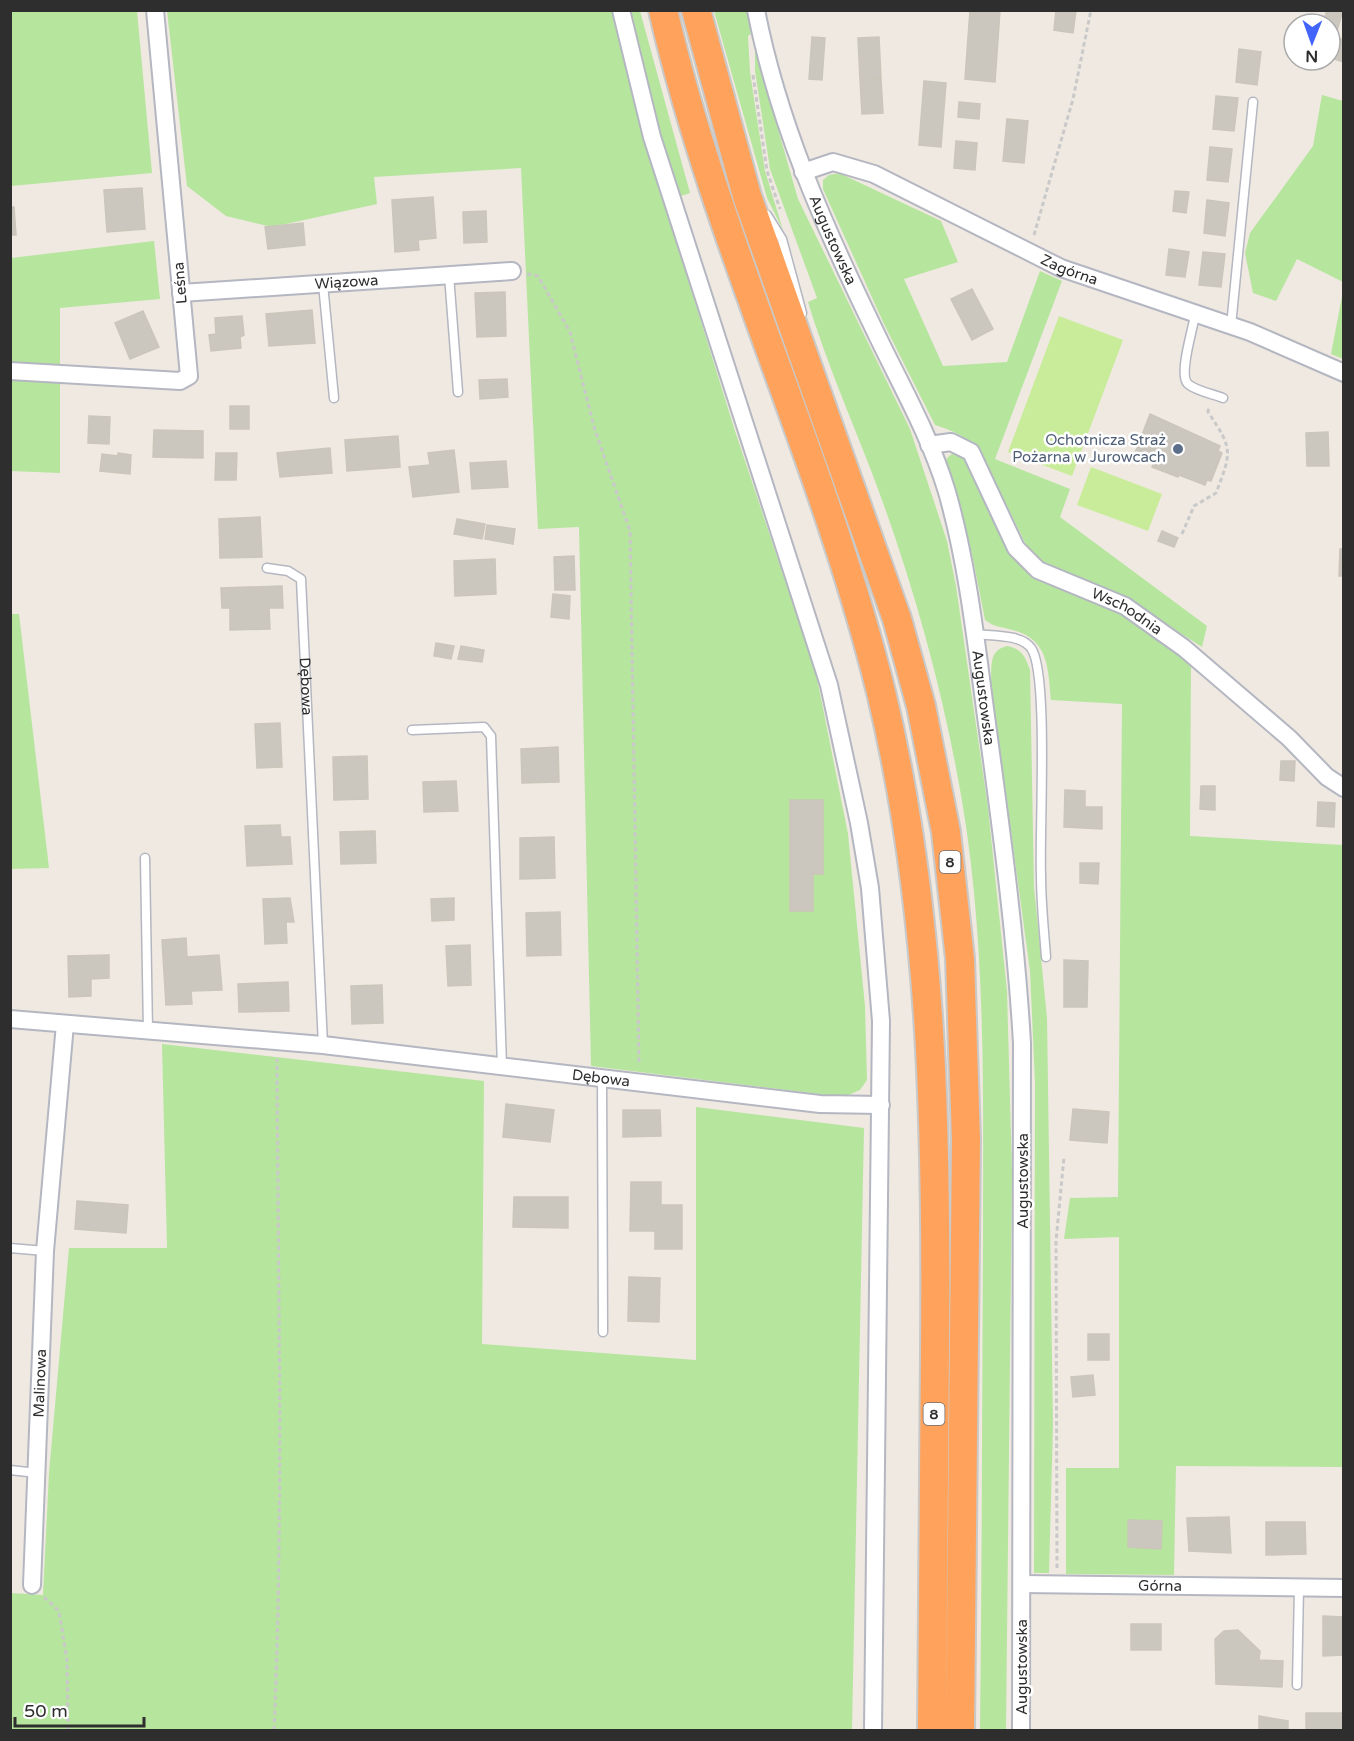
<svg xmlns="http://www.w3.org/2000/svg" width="1354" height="1741" font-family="'Varela Round',sans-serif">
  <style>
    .green { fill: #b6e59e }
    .pitch { fill: #c9ec9a }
    .building { fill: #cbc7bf; stroke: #cbc5ba; stroke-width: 1.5 }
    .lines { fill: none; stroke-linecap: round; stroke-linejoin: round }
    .lane-casing { stroke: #b4b7c1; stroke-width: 11 }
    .street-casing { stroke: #b4b7c1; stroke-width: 20 }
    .highway-casing { stroke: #c9c9c9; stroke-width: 32 }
    .path { stroke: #c9c9c9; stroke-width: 3; stroke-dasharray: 4.5 3; stroke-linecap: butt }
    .lane { stroke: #fff; stroke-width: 8 }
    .street { stroke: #fff; stroke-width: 16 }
    .highway { stroke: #ffa35c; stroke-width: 28 }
    .service-dot { fill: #5c6f8a; stroke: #fff; stroke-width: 2 }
    .labels { text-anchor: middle; stroke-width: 5; stroke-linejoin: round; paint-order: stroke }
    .shield { fill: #fff; stroke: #6d6d6d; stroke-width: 1.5 }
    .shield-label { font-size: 14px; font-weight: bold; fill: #2e2e2e }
    .street-label { font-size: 15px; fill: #2e2e2e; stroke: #fff }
    .service-label { font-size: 15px; fill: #4e5e75; stroke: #fff; text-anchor: end }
  </style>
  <rect width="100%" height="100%" fill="#efe9e1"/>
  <!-- green -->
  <path class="green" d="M10,11H137L152,173L11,186Z
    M167,11H612L641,128L735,431L816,673L848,834L865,1006L867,1080L860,1090L844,1097L591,1066L579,527L538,529L521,168L374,177L377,204L272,227L226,216L187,186Z
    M627,11H640L690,193L678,197Z
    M714,11H747L751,34L748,36L750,72L765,171L783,230L767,198Z
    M755,49L798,199L910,429L947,541L956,586L988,808L1007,991L1012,1172L1006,1730H980C982,1567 982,1404 983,1241C983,1083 987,923 956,768C937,668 908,568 872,473C850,416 826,361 808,302L817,298L770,169L755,71Z
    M1322,95L1343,101V282L1297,259L1276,301L1253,293L1245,253L1250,233L1313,146Z
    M839,173L941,221L958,262L904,279L943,366L1007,362L1040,271L1062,281L995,459L1070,489L1060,517L1207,626L1202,647L1129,600L1040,560L1028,549L981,453C968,437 954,431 935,425L884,324L823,189V180L829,175Z
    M154,241L160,299L60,308V473L11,471V258Z
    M1343,291V359L1331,354Z
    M952,454L964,458L1009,554C1036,587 1083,591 1119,612C1145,626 1168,647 1191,664L1190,836L1343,845V1467L1176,1466L1174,1575L1066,1574V1468H1119V1237L1064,1239L1070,1198L1118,1197L1122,704L1051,700C1048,670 1049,641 1016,631C1004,627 995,628 985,620L972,554L946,464L947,458Z
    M11,614H19L49,868L11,869Z
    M1007,646C1022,649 1025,656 1030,670L1034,887L1047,1018L1053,1426L1049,1573H1034L1035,1082L1030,971L991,684C992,668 988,650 1007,646Z
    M162,1044L484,1081L482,1344L696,1360V1107L864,1128L852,1730H11V1593L43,1595L49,1473L69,1248H167Z"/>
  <!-- pitch -->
  <path class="pitch" d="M1059,316L1123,340L1072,476L1008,452Z
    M1091,467L1162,494L1148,531L1077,505Z"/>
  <!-- building -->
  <path class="building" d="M970,10H1000L995,82L965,79Z
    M1056,10H1076L1073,33L1054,30Z
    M1327,10H1343L1335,38L1330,36V24H1323Z
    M1330,36L1344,40V62L1330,58Z
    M812,37L825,38L822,80L809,79Z
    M879,37L881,79L860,80L858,38Z
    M1239,49L1261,52L1257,85L1236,82Z
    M881,79L883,113L862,114L860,80Z
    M924,81L946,83L941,147L919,145Z
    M1216,96L1238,98L1234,131L1213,129Z
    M959,102L980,104L979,119L958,117Z
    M1007,119L1028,121L1024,163L1003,161Z
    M956,141L977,143L975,170L954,168Z
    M1210,147L1232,149L1228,182L1207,180Z
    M142,188L145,229L107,232L104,190Z
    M1175,191L1189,192L1186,213L1173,211Z
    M433,197L436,238L418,240L419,250L395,252L392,200Z
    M1207,200L1229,203L1225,236L1204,233Z
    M10,207H14L16,235H10Z
    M486,211L487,242L464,243L463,212Z
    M303,223L305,245L268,249L265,227Z
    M1169,249L1189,252L1185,277L1166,275Z
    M1203,252L1225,254L1221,287L1199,285Z
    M972,289L993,329L972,340L951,299Z
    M505,292L506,336L477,337L475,293Z
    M312,310L315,343L269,346L266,314Z
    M143,311L159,347L130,359L115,323Z
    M242,316L244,335L240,337L241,348L211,351L209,335L216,334L215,318Z
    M507,379L508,397L480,399L479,380Z
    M230,406H249V429H230Z
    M1150,414L1220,446L1218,451L1222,453L1211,481L1207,480L1205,485L1179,475L1178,477L1152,467L1154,461L1135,453Z
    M89,416L110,417L109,444L88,443Z
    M154,430L203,431V458L153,457Z
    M1328,432L1329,466H1307L1306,433Z
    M398,436L400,467L347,471L345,440Z
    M330,448L332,473L280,477L277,453Z
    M454,450L459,492L413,497L409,467L430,465L428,453Z
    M118,453L131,455L130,474L100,471L102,454L118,456Z
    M216,453H237L236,480H215Z
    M506,461L508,487L472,489L470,463Z
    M260,517L262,557L220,558L219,519Z
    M457,519L485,524L482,539L454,534Z
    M487,525L515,529L513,544L485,539Z
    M1162,531L1178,538L1174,547L1158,541Z
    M1340,549H1344V576H1339Z
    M574,556L575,590H555L554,557Z
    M495,559L496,594L455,596L454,561Z
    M282,586L283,608H269L270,629L230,630V608H222L221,588Z
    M553,594L570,596L569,619L551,617Z
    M436,643L454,646L451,659L434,656Z
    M461,646L484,650L482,662L458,659Z
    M280,723L282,767L257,768L255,724Z
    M558,747L559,782L522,783L521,749Z
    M367,756L368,799L334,800L333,757Z
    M1281,761H1295L1294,781L1280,780Z
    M456,781L458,811L424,812L423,782Z
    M1201,786H1215V810L1200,809Z
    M1065,790L1085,791V807H1102V829L1064,827Z
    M790,800H823V874H790Z
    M1318,802L1335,803L1334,827L1317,826Z
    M280,825L281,837H290L292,864L247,866L245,826Z
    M375,831L376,863L341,864L340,832Z
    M554,837L555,878L520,879V838Z
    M1080,863H1099L1098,884L1080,883Z
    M790,874H813V911H790Z
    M290,898L294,922H286L287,943L265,944L263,899Z
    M454,898V920L432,921L431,899Z
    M560,912L561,955L527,956L526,913Z
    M186,938L187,957L219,955L222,990L191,991L192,1004L166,1005L162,940Z
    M470,945L471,985L448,986L446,946Z
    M109,955V978L91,979V996L69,997L68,956Z
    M1064,960L1088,961L1087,1007H1064Z
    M288,982L289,1011L239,1012L238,984Z
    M382,985L383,1023L352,1024L351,986Z
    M506,1104L554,1110L550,1142L503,1137Z
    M1073,1109L1109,1112L1107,1143L1070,1140Z
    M623,1110H660L661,1136L623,1137Z
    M631,1182H661V1205H682V1249H655V1231H630Z
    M514,1197H568V1228L513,1227Z
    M77,1201L128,1205L126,1233L75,1229Z
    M629,1277L660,1278L659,1322L628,1321Z
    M1088,1334H1109V1360H1088Z
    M1093,1375L1095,1395L1073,1397L1071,1377Z
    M1229,1517L1231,1553L1189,1551L1187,1518Z
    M1128,1520L1162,1521L1161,1549L1128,1547Z
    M1266,1522H1305L1306,1554L1266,1555Z
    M1323,1616L1344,1617V1655L1323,1656Z
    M1131,1624H1161V1650H1131Z
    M1238,1630L1260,1651L1259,1660L1283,1661L1282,1687L1216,1684L1215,1639L1224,1631Z
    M1306,1713H1344V1730H1306Z
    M1259,1716L1288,1721V1730H1259Z"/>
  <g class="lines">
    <defs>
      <g id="lane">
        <path d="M767,215L782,239L802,313"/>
        <path d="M449,275L458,392"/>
        <path d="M323,284L334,398"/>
        <path d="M1195,315C1193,329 1178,375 1188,384C1196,391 1213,394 1223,398"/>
        <path d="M1231,326L1253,102"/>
        <path id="s1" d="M267,568L288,571L301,579L323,1045"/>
        <path d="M975,634C991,636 1021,634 1031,648C1049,672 1039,836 1041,875C1041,903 1044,930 1046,957"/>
        <path d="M412,730L484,727L491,736L502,1067"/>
        <path d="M145,858L148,1031"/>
        <path d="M602,1078L603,1332"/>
        <path d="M10,1248L45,1251"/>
        <path d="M10,1470L37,1473"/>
        <path d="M1297,1685L1299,1588"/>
      </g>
      <g id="street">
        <path d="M621,10L652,137L829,685L859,823L870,888L881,1021L873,1730"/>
        <path id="s2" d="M756,10C778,123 824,226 874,329C899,382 930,435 947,492C969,569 977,652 988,731C1002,835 1016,938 1022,1043L1021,1730"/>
        <path id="s3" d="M803,172L833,162L874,174L1061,268L1250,332L1344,373"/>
        <path id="s4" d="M181,293L512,271"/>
        <path d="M10,371L180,381L189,376L155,10"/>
        <path id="s5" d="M929,445L951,442L971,452L1016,548L1038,570L1125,606L1184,648L1289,738L1327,777L1344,788"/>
        <path id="s6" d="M10,1019L323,1045L820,1104L881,1105"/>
        <path id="s7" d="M1022,1584L1344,1588"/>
        <path id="s8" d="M32,1585L45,1251L65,1024"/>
      </g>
      <path id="highway" d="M663,10C717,244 824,460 881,692C933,909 937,1129 935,1351C934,1477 933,1604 932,1730
        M696,10L747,196L897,619L921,706L946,832L960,959L966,1139L960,1730"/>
    </defs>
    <!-- lane casing -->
    <use href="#lane" class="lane-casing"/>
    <!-- street casing -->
    <use href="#street" class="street-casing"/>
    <!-- highway casing -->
    <use href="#highway" class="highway-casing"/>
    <!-- path -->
    <path class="path" d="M753,75L767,171L780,209
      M1034,235L1073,99L1091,10
      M527,274L538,276L570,332L594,427L630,531L639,1065
      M1182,534L1194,506L1216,493C1232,451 1233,449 1208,412L1209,406
      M1057,1568L1056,1241L1064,1157
      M44,1597L59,1611L67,1660L68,1730
      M274,1730C284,1507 278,1283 277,1059"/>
    <!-- lane -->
    <use href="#lane" class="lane"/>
    <!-- street -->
    <use href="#street" class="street"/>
    <!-- highway -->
    <use href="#highway" class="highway"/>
  </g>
  <!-- markers -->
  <circle class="service-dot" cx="1178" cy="449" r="6"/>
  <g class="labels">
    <!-- shield labels -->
    <g class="shield">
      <rect x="939.5" y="851" width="21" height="22" rx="4.5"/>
      <rect x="923.5" y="1403" width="21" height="22" rx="4.5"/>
    </g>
    <g class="shield-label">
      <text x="950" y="867">8</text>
      <text x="934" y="1419">8</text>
    </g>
    <!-- street labels -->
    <g class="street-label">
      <text dy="5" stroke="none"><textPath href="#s2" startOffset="243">Augustowska</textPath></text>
      <text dy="5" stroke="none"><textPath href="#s3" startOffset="292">Zagórna</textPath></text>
      <text dy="5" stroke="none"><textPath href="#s4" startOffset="166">Wiązowa</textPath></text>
      <text transform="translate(180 283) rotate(-95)" y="5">Leśna</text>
      <text dy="5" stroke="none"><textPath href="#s5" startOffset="280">Wschodnia</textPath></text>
      <text dy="5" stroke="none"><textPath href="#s1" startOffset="144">Dębowa</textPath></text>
      <text dy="5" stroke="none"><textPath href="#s2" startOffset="729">Augustowska</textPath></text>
      <text dy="5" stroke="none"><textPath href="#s6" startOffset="594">Dębowa</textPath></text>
      <text transform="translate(1023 1181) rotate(-90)" y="5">Augustowska</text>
      <text dy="5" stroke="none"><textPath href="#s8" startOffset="202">Malinowa</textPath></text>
      <text dy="5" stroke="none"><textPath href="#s7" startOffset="138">Górna</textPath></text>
      <text transform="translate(1022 1667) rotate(-90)" y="5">Augustowska</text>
    </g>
    <!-- service labels -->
    <g class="service-label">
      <text x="1166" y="445">Ochotnicza Straż<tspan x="1166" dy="17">Pożarna w Jurowcach</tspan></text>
    </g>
  </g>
  <!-- border -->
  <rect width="1354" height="1741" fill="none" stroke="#2e2e2e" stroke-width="24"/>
  <!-- north arrow -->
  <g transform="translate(1312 42) rotate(181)"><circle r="28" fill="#ffffff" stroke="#ababab" stroke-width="1.5"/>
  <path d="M0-4.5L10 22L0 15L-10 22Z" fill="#4264fb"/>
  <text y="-9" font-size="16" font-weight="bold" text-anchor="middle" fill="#2e2e2e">N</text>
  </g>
  <!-- scale -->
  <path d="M15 1717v9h129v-9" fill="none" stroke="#2e2e2e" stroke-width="3"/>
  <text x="24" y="1717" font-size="18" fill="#2e2e2e" stroke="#ffffff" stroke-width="4.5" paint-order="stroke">50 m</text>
</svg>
